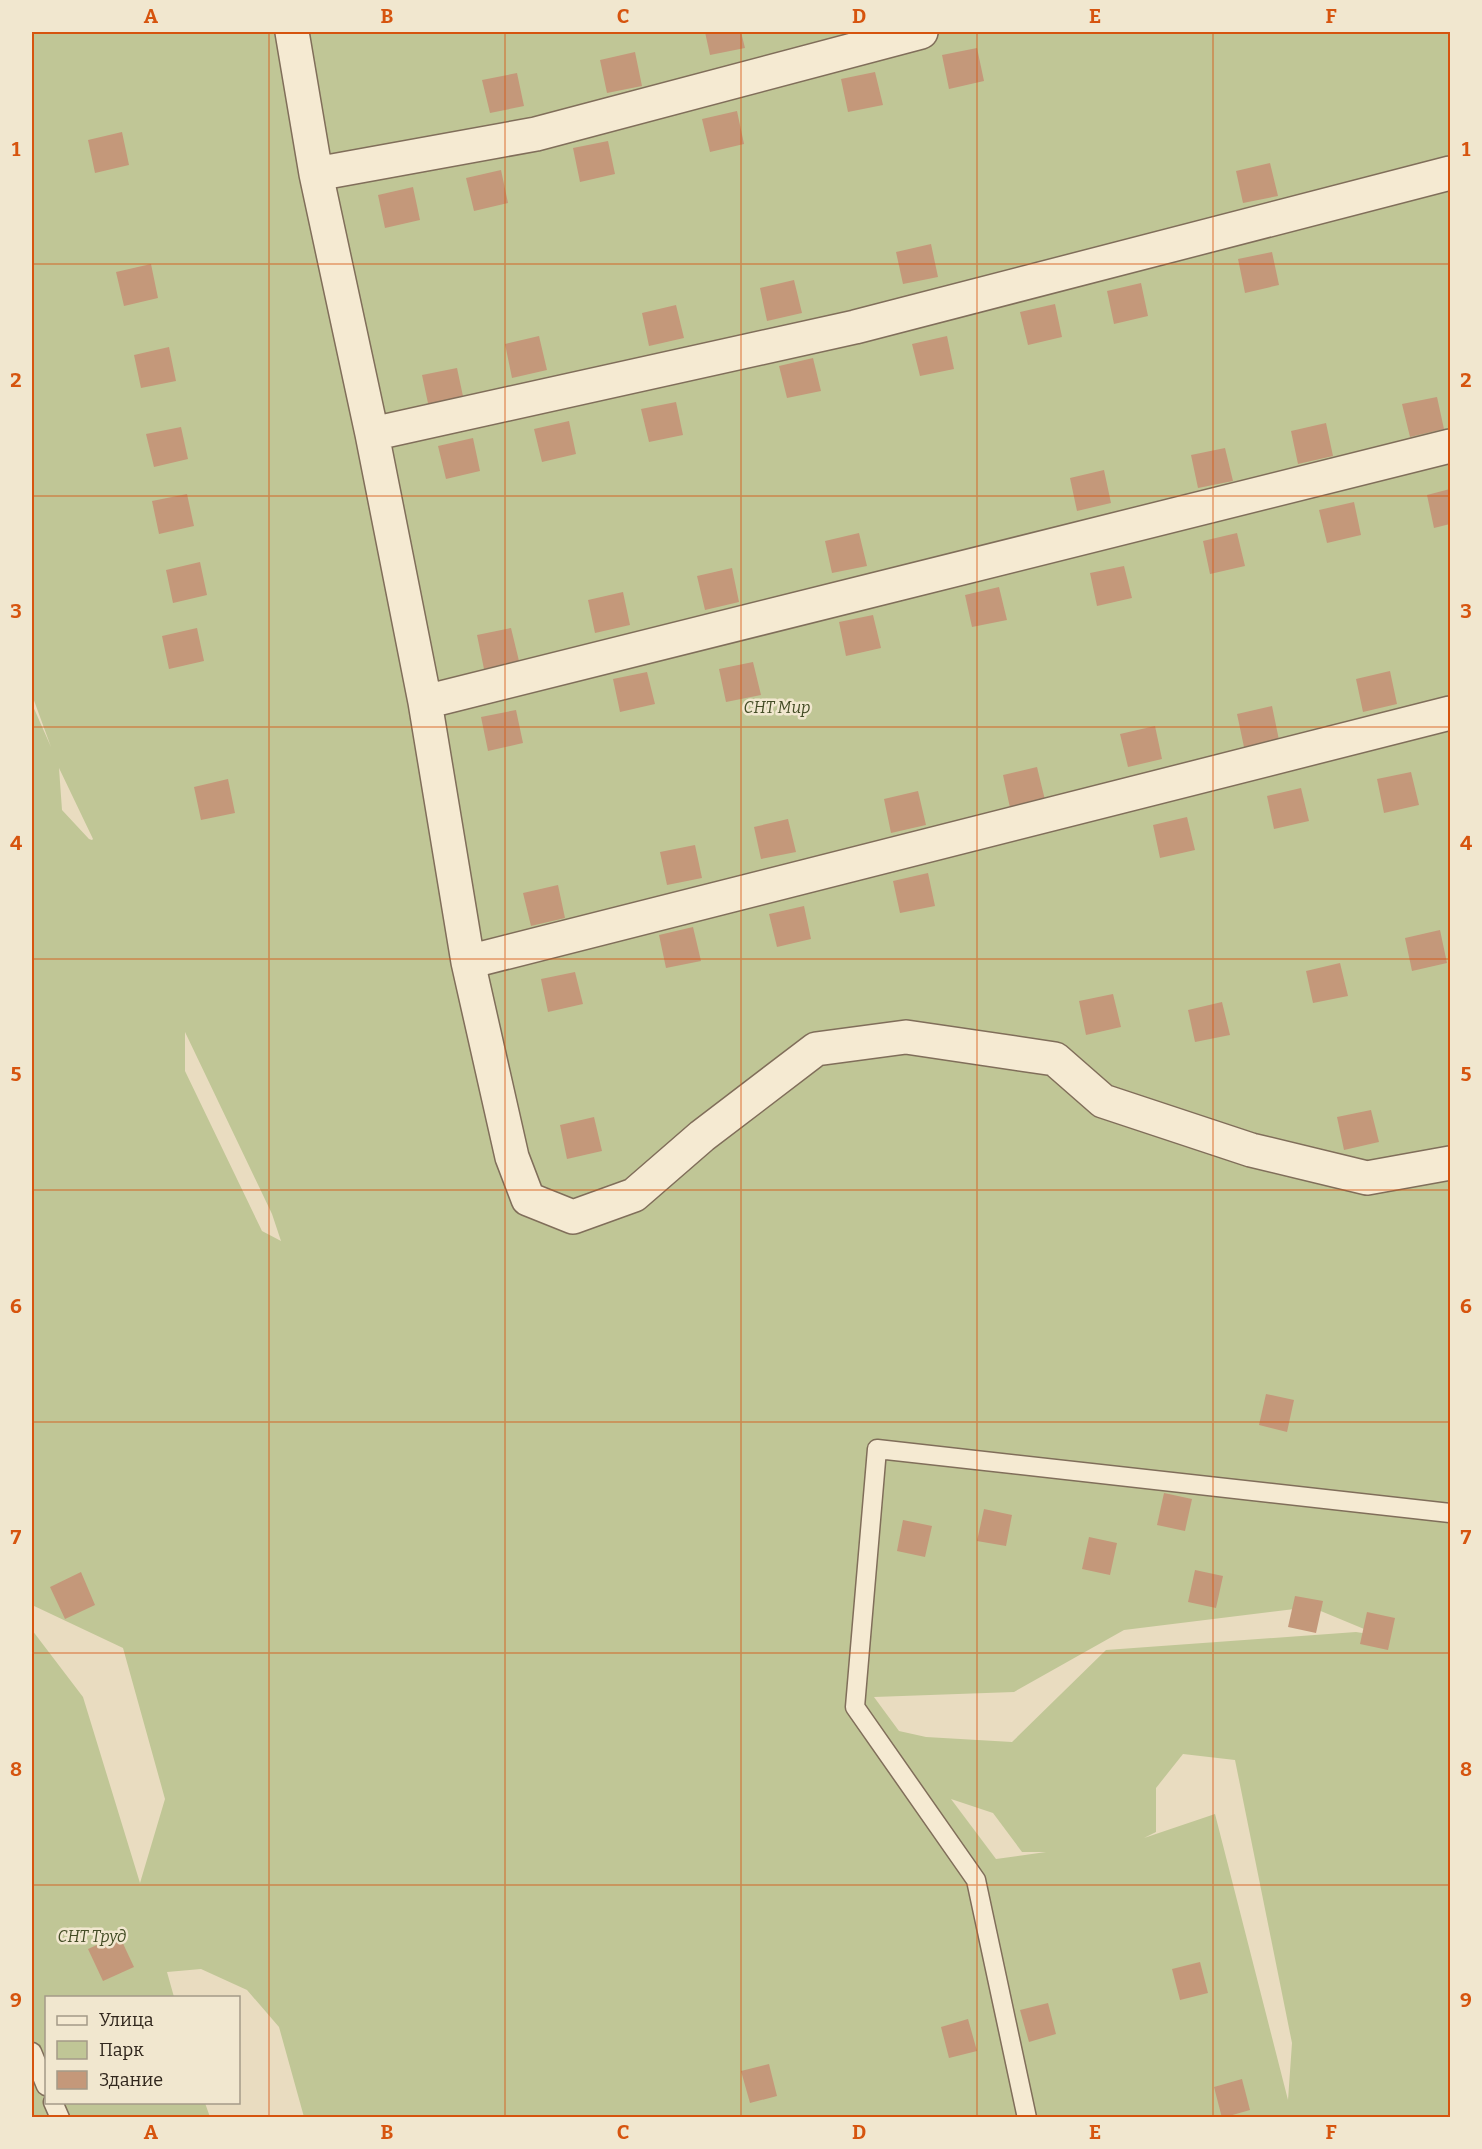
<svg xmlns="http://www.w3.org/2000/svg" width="1482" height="2149" font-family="Bitter,serif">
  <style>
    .green { fill: #c0c696; fill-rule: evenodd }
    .building { fill: #c4987a }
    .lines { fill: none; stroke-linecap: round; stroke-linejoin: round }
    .lane-casing { stroke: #806e5a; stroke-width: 21 }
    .street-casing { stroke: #806e5a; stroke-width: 36 }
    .lane { stroke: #f5ead2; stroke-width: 18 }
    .street { stroke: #f5ead2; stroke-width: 33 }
    .grid { fill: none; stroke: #d6540e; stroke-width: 1.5; stroke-opacity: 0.55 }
    .labels { text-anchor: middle; stroke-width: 5; stroke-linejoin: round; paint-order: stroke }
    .park-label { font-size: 16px; font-style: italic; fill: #434c25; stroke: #f1e7cf }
    .neatline { fill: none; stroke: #d6540e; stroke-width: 2 }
    .grid-label { font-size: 20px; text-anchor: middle; font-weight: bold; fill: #d6540e }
  </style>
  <rect width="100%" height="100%" fill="#e9dcc0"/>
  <!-- green -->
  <path class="green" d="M32,32H1450V2117H304L279,2027L247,1990L201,1969L167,1972L174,1997L46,1998V2102L205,2103L210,2117H32V1630L83,1697L140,1883L165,1799L123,1648L32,1605V704L51,747L32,695ZM59,768L93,839L92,840L89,839L62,810ZM185,1032L272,1214L281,1241L262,1231L185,1071ZM1311,1607L1381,1636L1356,1632L1106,1650L1012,1742L926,1737L899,1731L874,1697L1014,1692L1124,1630ZM1183,1754L1235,1760L1292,2043L1288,2100L1215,1814L1144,1838L1156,1832V1788ZM951,1799L993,1813L1022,1852H1046L996,1859Z"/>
  <!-- building -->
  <path class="building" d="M705,32H741L745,48L710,55Z
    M977,48L984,81L949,89L942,55Z
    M635,52L642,86L607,93L600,60Z
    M875,72L883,105L848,112L841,79Z
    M517,73L524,106L490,113L482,80Z
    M737,111L744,144L710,152L702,119Z
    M122,132L129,165L95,173L88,140Z
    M608,141L615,174L580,182L573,148Z
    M1270,163L1278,196L1243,203L1236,171Z
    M501,170L508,203L474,211L466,178Z
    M413,187L420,220L385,228L378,195Z
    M931,244L938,277L903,284L896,252Z
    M1272,252L1279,285L1245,293L1238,259Z
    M151,264L158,298L124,306L116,272Z
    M794,280L802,313L767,321L760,288Z
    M1141,283L1148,316L1114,324L1107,291Z
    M1055,304L1062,337L1028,345L1020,312Z
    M676,305L684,338L649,346L642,313Z
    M539,336L547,370L512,378L505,344Z
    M947,336L954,369L920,376L912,344Z
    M169,347L176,381L141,388L134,355Z
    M813,358L821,391L787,398L779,366Z
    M457,368L464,401L429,408L422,375Z
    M1437,397L1444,429L1410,437L1402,404Z
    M676,402L683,435L649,442L641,409Z
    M569,421L576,454L542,462L534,429Z
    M1326,423L1333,456L1298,464L1291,431Z
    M181,427L188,459L154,467L146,434Z
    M473,438L480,471L446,479L438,446Z
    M1225,448L1233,481L1198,488L1191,455Z
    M1104,470L1111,503L1077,511L1070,478Z
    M1450,489V524L1434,528L1427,495Z
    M187,494L194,526L159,534L152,501Z
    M1354,502L1361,535L1327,543L1319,510Z
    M859,533L867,566L832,573L825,541Z
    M1237,533L1245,566L1210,574L1203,541Z
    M200,562L207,595L173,603L166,570Z
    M1124,566L1132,598L1097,606L1090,573Z
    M732,568L739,602L705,610L697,576Z
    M999,587L1007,620L972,627L965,595Z
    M623,592L630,625L595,633L588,600Z
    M873,615L881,648L846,656L839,622Z
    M197,628L204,661L169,669L162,636Z
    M511,628L519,661L484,669L477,635Z
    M753,662L761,695L726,702L719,669Z
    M1390,671L1397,704L1363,712L1356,679Z
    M647,672L655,704L620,712L613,679Z
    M1272,706L1279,740L1244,747L1237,714Z
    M516,710L523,743L488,751L481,717Z
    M1155,726L1162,759L1128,767L1120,734Z
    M1037,767L1045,800L1010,808L1003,775Z
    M1411,772L1419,805L1384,813L1377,779Z
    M228,779L235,813L201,820L194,787Z
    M1301,788L1309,821L1274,829L1267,796Z
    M918,791L926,825L891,833L884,799Z
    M1187,817L1195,850L1160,858L1153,825Z
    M788,819L796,852L761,859L754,827Z
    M695,845L702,878L667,885L660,852Z
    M928,873L935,906L900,913L893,881Z
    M558,885L565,918L531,926L523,893Z
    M804,906L811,939L777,947L769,914Z
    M693,927L701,961L666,968L659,935Z
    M1440,930L1447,963L1412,971L1405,938Z
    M1340,963L1348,996L1313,1003L1306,971Z
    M575,972L583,1004L548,1012L541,979Z
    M1113,994L1121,1027L1086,1035L1079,1001Z
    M1222,1002L1230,1035L1195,1042L1188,1010Z
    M1371,1110L1379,1142L1344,1150L1337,1117Z
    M594,1117L602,1151L567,1159L560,1125Z
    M1266,1394L1294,1400L1287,1432L1259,1425Z
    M1164,1493L1192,1499L1185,1531L1157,1525Z
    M984,1509L1012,1515L1006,1546L977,1541Z
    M903,1520L932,1526L925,1557L897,1551Z
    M1089,1537L1117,1543L1110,1575L1082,1569Z
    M1195,1570L1223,1576L1216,1608L1188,1602Z
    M81,1572L95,1605L65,1619L50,1587Z
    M1295,1596L1323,1601L1316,1633L1288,1627Z
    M1367,1612L1395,1618L1388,1650L1360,1644Z
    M119,1935L134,1967L103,1981L88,1949Z
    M1200,1962L1208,1993L1180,2000L1172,1969Z
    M1048,2003L1056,2034L1029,2042L1020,2010Z
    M968,2019L977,2051L949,2058L941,2027Z
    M769,2064L777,2096L750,2103L741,2071Z
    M1242,2079L1250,2110L1222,2118L1214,2087Z"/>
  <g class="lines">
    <defs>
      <path id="lane" d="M32,2052L46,2086
        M53,2102L60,2118
        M1027,2118L976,1880L855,1707L877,1449L1450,1513"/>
      <path id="street" d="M292,32L316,174L372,434L425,702L468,962L512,1157L528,1199L573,1217L634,1195L702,1136L816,1049L906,1037L1055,1059L1103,1101L1251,1150L1367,1178L1450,1163
        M316,174L536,134L921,32
        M372,434L855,327L1450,173
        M425,702L1450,446
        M468,962L1450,713"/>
    </defs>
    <!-- lane casing -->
    <use href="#lane" class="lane-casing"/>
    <!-- street casing -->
    <use href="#street" class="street-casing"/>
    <!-- lane -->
    <use href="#lane" class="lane"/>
    <!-- street -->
    <use href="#street" class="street"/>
  </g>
  <!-- grid -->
  <path class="grid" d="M269,32V2118M505,32V2118M741,32V2118M977,32V2118M1213,32V2118M32,264H1450M32,496H1450M32,727H1450M32,959H1450M32,1190H1450M32,1422H1450M32,1653H1450M32,1885H1450"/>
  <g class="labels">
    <!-- park labels -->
    <g class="park-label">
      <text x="777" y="713">СНТ Мир</text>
      <text x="92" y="1942">СНТ Труд</text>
    </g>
  </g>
  <!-- border -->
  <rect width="1482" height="2149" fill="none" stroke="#f1e7cf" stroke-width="66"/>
  <!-- legend -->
  <rect x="45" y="1996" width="195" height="108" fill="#f1e7cf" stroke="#a49a88" stroke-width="1.5"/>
  <rect x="57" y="2016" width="30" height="9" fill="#f5ead2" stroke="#a49a88" stroke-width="1.5"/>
  <text x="99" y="2026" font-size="18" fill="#31271d">Улица</text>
  <rect x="57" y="2041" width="30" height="18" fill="#c0c696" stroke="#a49a88" stroke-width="1.5"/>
  <text x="99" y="2056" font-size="18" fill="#31271d">Парк</text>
  <rect x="57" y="2071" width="30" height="18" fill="#c4987a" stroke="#a49a88" stroke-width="1.5"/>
  <text x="99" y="2086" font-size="18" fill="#31271d">Здание</text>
  <rect x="33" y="33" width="1416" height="2083" class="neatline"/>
  <g class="grid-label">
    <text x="151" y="23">A</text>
    <text x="387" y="23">B</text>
    <text x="623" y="23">C</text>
    <text x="859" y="23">D</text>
    <text x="1095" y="23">E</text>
    <text x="1331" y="23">F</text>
    <text x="16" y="156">1</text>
    <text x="1466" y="156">1</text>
    <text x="16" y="387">2</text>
    <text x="1466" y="387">2</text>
    <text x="16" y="618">3</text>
    <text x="1466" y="618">3</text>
    <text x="16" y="850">4</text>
    <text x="1466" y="850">4</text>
    <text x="16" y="1081">5</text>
    <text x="1466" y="1081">5</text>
    <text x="16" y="1313">6</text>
    <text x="1466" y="1313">6</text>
    <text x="16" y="1544">7</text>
    <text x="1466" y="1544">7</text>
    <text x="16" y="1776">8</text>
    <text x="1466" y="1776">8</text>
    <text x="16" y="2007">9</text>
    <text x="1466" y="2007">9</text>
    <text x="151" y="2139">A</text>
    <text x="387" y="2139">B</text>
    <text x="623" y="2139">C</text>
    <text x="859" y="2139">D</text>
    <text x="1095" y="2139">E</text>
    <text x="1331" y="2139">F</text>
  </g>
</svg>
